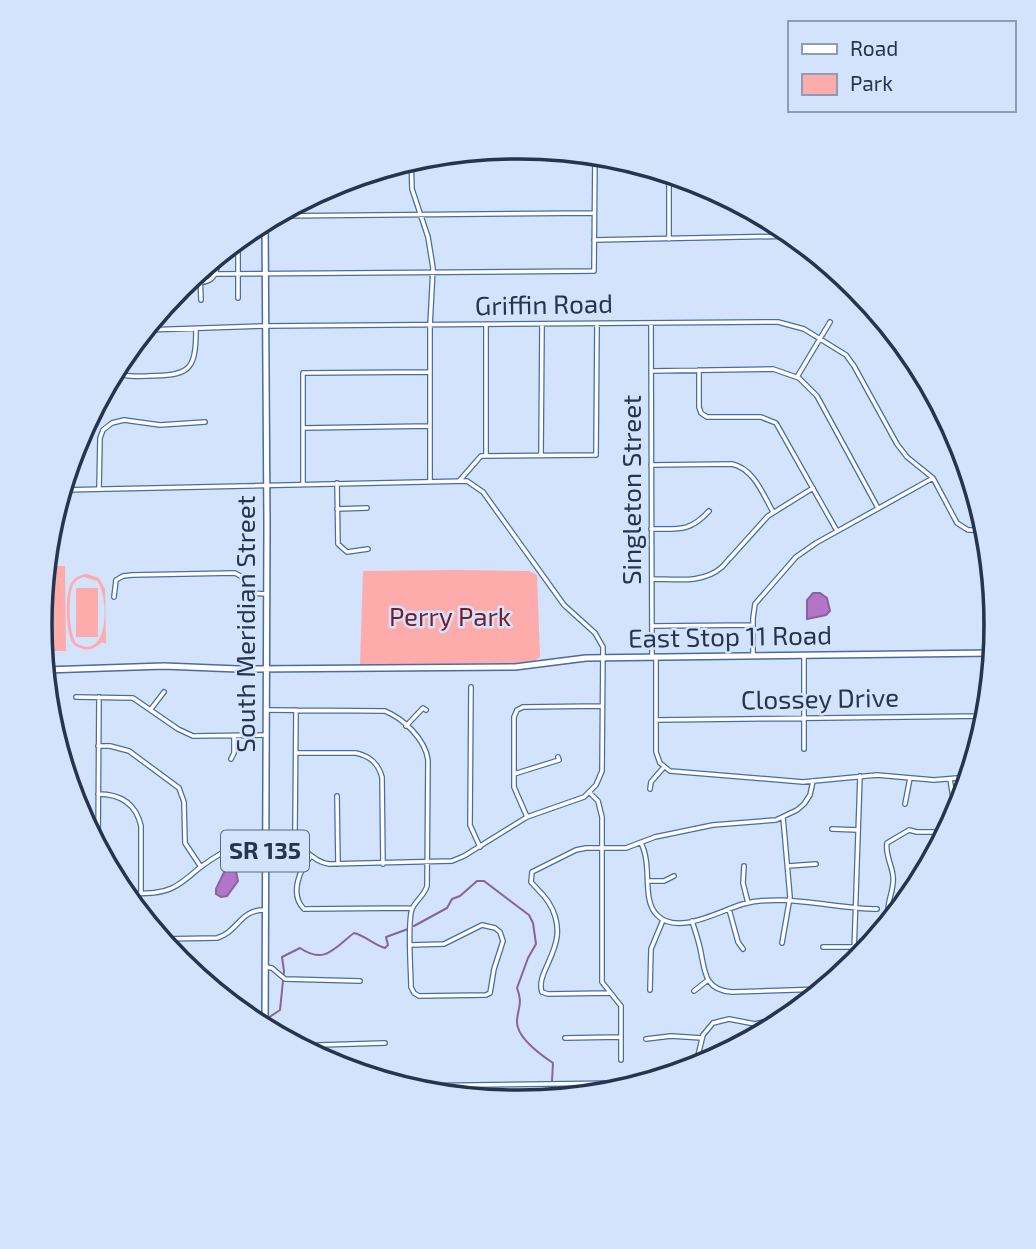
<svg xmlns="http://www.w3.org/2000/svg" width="1036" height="1249" font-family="'Exo 2',sans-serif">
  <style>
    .green { fill: #feabac; fill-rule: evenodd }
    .water { fill: #b375c5; stroke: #8862a1; stroke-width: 2 }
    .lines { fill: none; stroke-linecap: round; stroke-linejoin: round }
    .stream { stroke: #8862a1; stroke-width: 2 }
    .minor-casing { stroke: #486ca3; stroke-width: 6 }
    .major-casing { stroke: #486ca3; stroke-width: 8 }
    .minor { stroke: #fff; stroke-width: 3.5 }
    .major { stroke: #fff; stroke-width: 5 }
    .labels { text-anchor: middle; stroke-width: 5; stroke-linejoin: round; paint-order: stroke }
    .shield { fill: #d3e3fc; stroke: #596982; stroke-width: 2 }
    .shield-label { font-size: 24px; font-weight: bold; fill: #25354d }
    .street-label { font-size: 26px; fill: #25354d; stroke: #d3e3fc }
    .park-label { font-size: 26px; fill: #7b1b28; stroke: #d3e3fc }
    .rim { fill: none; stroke: #25354d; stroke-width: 3.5 }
  </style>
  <rect width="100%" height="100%" fill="#d3e3fc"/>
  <!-- green -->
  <path class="green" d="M46,566H65L66,651H43L40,625Z
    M457,570L529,571L537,575L540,657L532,663L360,665L363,571Z
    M87,574L99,578L105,589L106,644L102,642C93,651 84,652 73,644C66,634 64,592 72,582C76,576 81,575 87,574ZM84,577L97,581C109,595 110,663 76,643C69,634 68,599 72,588C74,581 78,579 84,577Z
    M76,588H98V637H76Z"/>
  <!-- water -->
  <path class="water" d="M813,593H820L827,598L830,611L826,615L807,619V600Z
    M227,866L235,867L238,881L227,896L221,897L216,894V889Z"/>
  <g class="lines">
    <!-- stream -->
    <path class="stream" d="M414,926L447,908L452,899L460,896L477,881H484L529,915L533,923L536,944L528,958L517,988C523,1005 518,1006 517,1021C516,1037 541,1055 553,1063L552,1081
      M268,1018L280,1010L284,971L282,957L300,948C325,965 334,948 354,933C366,936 374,945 385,948L388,945L386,937L408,929
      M256,1024L263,1020
      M551,1099L552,1086"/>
    <defs>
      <path id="minor" d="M422,157L467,158L595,156
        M411,160L412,189L428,237L433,268L430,326V480
        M669,174V239
        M273,216L594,213
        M594,240L795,236
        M238,253V298
        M200,271L201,300
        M216,274L594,271L595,154
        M184,283C208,283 218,283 218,256
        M651,323L652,657
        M145,330L265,326L778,322L804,329L846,355L854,366L897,444L907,457L933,478L957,523L968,530H986L985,721
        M699,370V407L701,413L707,417H761L776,423L837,531
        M114,371C125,378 135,376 147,376C188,375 196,373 196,329
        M651,371L773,369L799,378L817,396L878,508
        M797,377L830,322
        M303,428L430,426
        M541,455L542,325
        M486,456V325
        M651,465L732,464C754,469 763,494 773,512
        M460,480L481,456L596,455L597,325
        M337,483L338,544L347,552L368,549
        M303,484V373L430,372
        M99,489L100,438L103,430L112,423L124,420L160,425L205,422
        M62,490L467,481L483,492L564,605L595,633L603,647L602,771L596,785L584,797L527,817L464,856L452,861L329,864C312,862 303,844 287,842C246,837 229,846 198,869C190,876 181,884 172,888C157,895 140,893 124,894
        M337,509L367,508
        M651,529C679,529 690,532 709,511
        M652,579C675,579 703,584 722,567L768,516L813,488
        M114,597L116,580L123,576L132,575L235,573L242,577L247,593L266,594
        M652,626L753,625
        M753,656V618L755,604L796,557L816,543L933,478
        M656,657V752L660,763L670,771L803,782L877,775L934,780L969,777
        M471,687L470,825L480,847
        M76,697L133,698L178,729L193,736L265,735
        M151,709L164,692
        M266,710L385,711C404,719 425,739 428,760L427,886C424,896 416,900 412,909C407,923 411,970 411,987L414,993L419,996L486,995L490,993L494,969L503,941L500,932L495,928L482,925L444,944L411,945
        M656,720L985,716
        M406,726L423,708L426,710
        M98,746H110L129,751L179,788L184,802L185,843L201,867
        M804,749V655
        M296,753H356C370,756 378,763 382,777L383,864
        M231,759L234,753V736
        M514,774L559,760L558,757
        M950,779L954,804
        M650,789L651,782L664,767
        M590,793L598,801L602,817V982L621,1006V1060
        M98,794C121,794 136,804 141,826V893
        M337,796L338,864
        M905,804L910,778
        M527,817L514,787V717L517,710L523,707L602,706
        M832,829L858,830
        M291,843L295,830L296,710
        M641,843C653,866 641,899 657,915C677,936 719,911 743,904C783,893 836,909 877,909
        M98,848L99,697
        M311,856C300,869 289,894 304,909L412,908
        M744,866L743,883L748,903
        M788,866L816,864
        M648,881H664L674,876
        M729,909L738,942L743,949
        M692,921C695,930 698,939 700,948C705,970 703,990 732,992L824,989
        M890,921C884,903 895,892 893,876C892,865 885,855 887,843L909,830L917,832H946
        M161,939L217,938C238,932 240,909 265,910
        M782,943L790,897L783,817
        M823,947H854
        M266,967L272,968L285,979L360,981
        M851,967L854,953L860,776
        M650,990L651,949L663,920
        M694,991L708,980
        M610,993L548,994L542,992C534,970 574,944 549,903C544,895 537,889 531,882L532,872L576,850L586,848H626L655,837L713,825L776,820L797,810L804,804L810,795L813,781
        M565,1038L621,1037
        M753,1038L754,1024
        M646,1039L671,1036L702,1038
        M304,1049L319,1045L385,1043
        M695,1068L703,1035L713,1023L729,1019L755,1024L790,1016
        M402,1086L621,1083V1090"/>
      <path id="major" d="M905,346L962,450
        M45,670L164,666L238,669L515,667L586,658L993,653
        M265,1028L267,525L265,221"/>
    </defs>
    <!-- minor casing -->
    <use href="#minor" class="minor-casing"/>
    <!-- major casing -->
    <use href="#major" class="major-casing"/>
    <!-- minor -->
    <use href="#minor" class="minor"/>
    <!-- major -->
    <use href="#major" class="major"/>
  </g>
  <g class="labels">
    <!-- shield labels -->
    <rect class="shield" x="221" y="830.5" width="88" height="41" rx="5"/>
    <g class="shield-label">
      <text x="265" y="859">SR 135</text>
    </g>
    <!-- street labels -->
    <g class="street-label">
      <text transform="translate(544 305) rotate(-1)" y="9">Griffin Road</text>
      <text transform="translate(632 490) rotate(-90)" y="9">Singleton Street</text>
      <text transform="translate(246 624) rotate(-90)" y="9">South Meridian Street</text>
      <text transform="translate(730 637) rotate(-1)" y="9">East Stop 11 Road</text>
      <text transform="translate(820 699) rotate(-1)" y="9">Clossey Drive</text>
    </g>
    <!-- park labels -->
    <g class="park-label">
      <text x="450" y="626">Perry Park</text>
    </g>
  </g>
  <!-- crop -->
  <path d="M0 0H1036V1249H0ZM517 159H519A465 465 0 0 1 984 624V625A465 465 0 0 1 519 1090H517A465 465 0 0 1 52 625V624A465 465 0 0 1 517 159Z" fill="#d3e3fc" fill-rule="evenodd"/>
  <path class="rim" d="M517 159H519A465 465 0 0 1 984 624V625A465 465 0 0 1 519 1090H517A465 465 0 0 1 52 625V624A465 465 0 0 1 517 159Z"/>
  <!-- legend -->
  <rect x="788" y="21" width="228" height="91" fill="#d3e3fc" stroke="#8d9db6" stroke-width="2"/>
  <rect x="802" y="44" width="35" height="10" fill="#ffffff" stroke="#8d9db6" stroke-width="2"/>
  <text x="850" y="56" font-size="21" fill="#25354d">Road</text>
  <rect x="802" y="74" width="35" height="21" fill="#feabac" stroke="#8d9db6" stroke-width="2"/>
  <text x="850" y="91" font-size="21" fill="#25354d">Park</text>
</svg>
